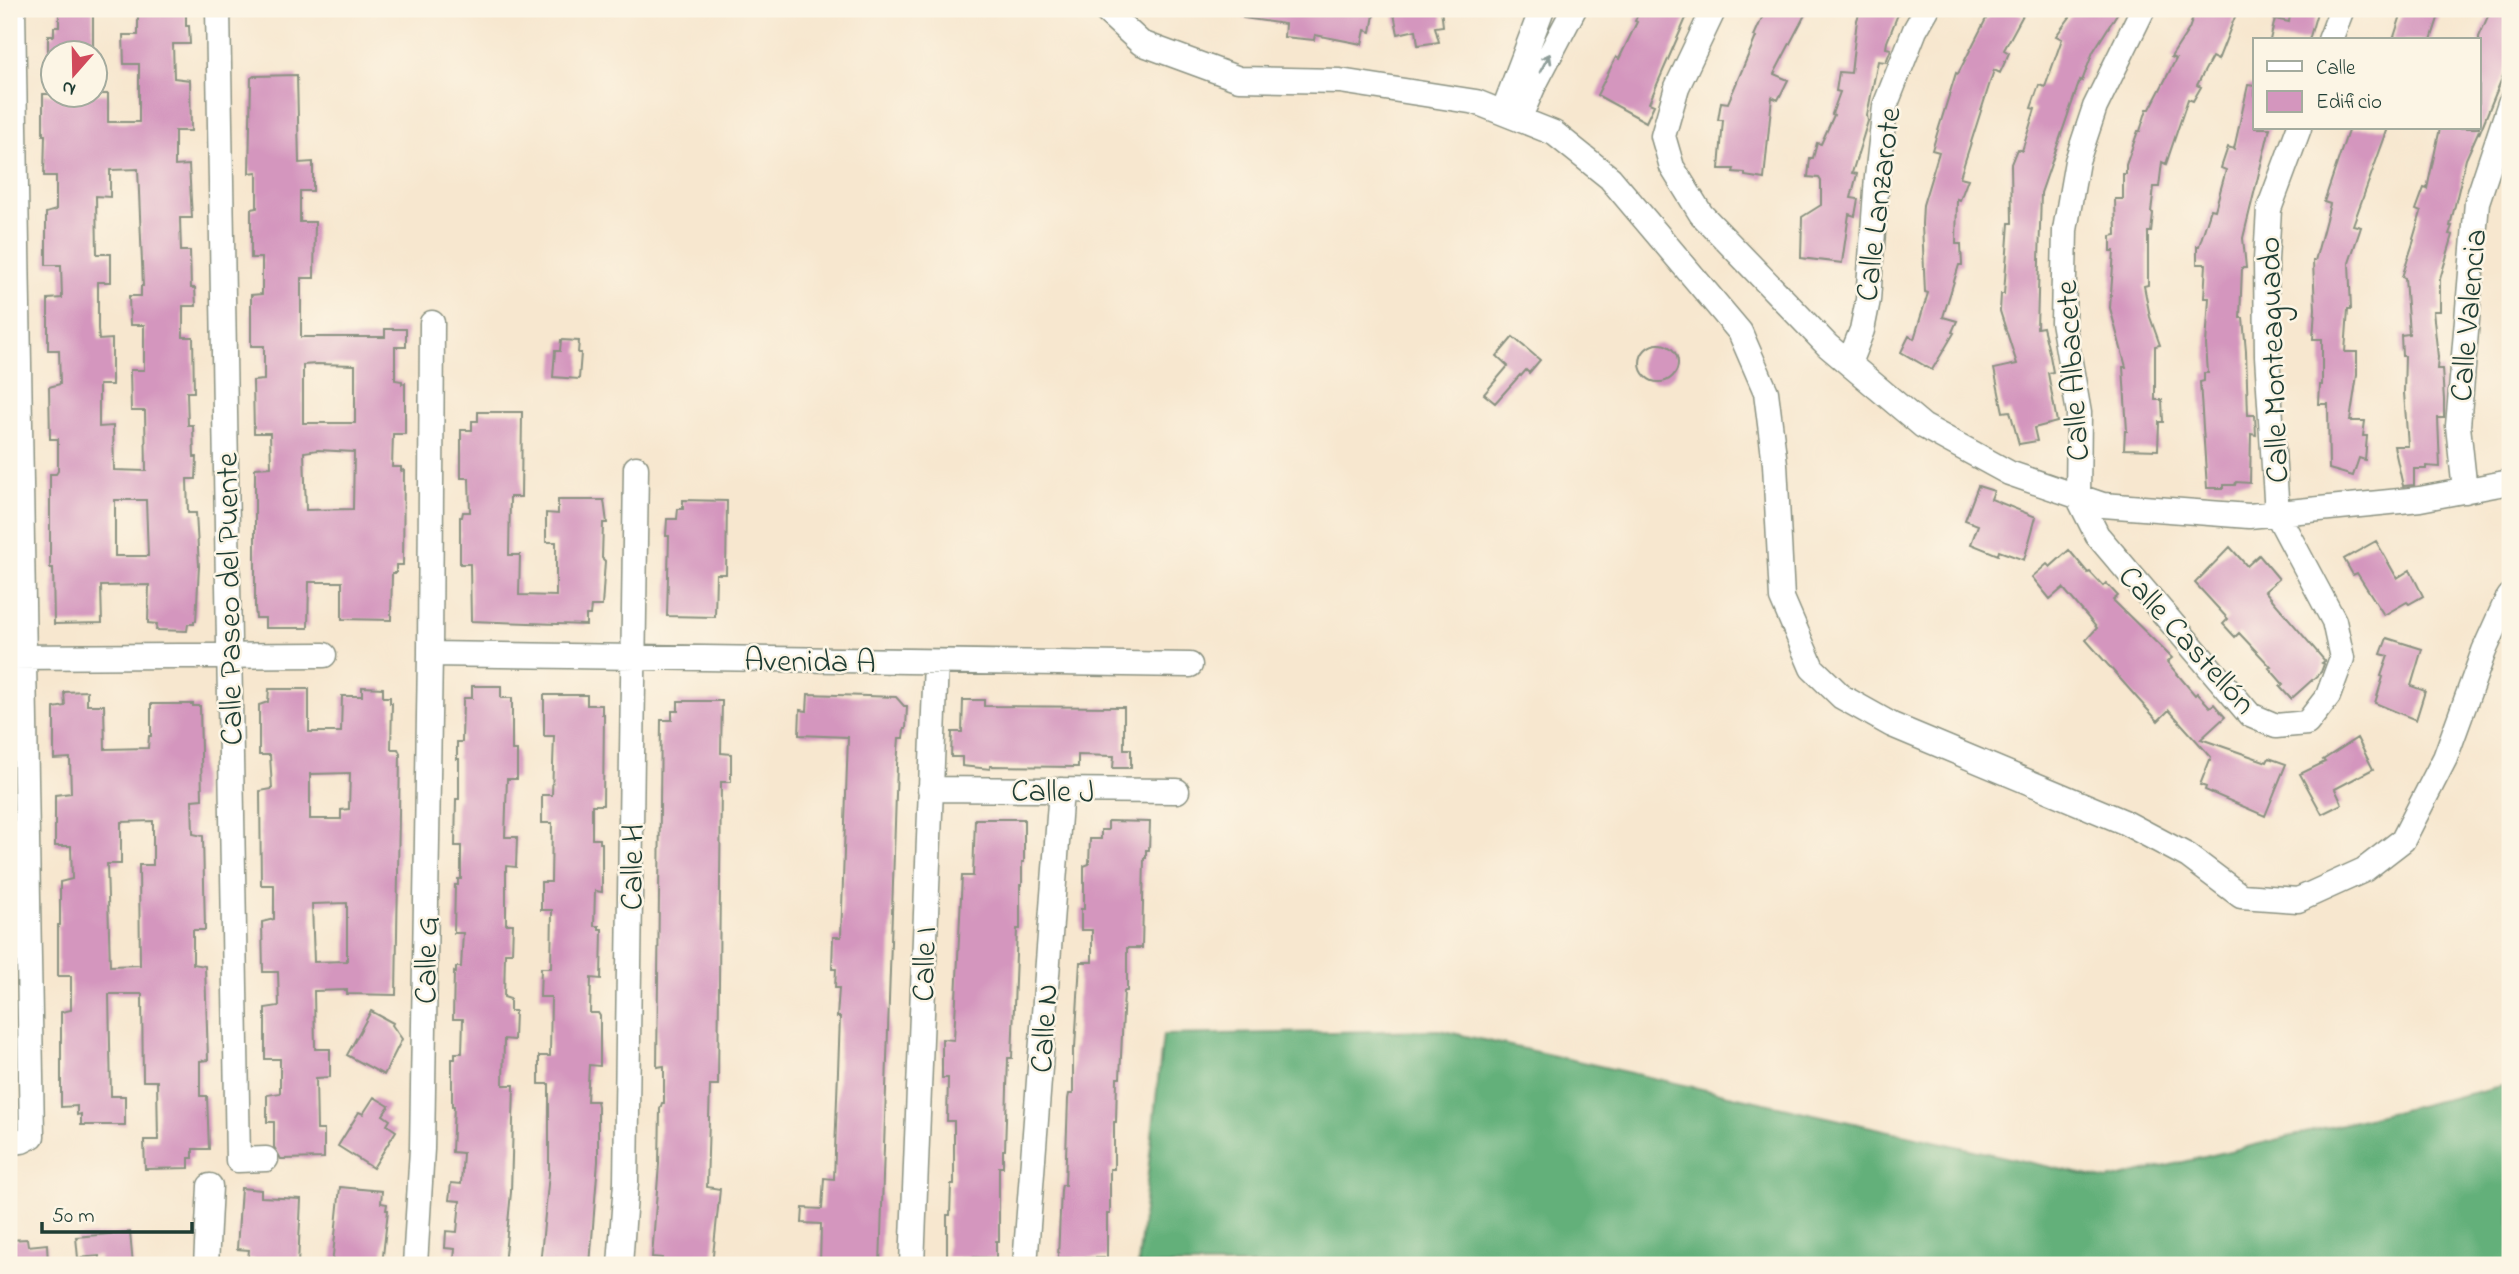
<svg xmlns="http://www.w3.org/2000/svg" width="2519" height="1274" font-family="'Indie Flower',sans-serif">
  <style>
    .forest { fill: #64b07a; stroke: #427657; stroke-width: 2 }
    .building { fill: #d496be; fill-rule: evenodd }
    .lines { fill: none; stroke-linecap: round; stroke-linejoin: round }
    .street-casing { stroke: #8b9282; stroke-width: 27 }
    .street { stroke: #fff; stroke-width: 24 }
    .oneway { stroke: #8f9e9a }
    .labels { text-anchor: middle; stroke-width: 5; stroke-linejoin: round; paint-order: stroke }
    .street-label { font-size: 32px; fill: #1f3d34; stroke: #fcf5e5 }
  </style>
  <rect width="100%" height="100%" fill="#fcf5e5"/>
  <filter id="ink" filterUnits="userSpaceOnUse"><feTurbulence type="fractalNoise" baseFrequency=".0143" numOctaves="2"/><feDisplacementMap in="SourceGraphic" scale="14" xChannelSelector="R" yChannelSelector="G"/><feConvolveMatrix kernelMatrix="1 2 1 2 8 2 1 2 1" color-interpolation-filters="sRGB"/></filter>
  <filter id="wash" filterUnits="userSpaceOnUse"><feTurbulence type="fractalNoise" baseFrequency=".00686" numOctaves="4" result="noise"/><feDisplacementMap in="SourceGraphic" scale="28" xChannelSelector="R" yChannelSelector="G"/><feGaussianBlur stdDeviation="1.57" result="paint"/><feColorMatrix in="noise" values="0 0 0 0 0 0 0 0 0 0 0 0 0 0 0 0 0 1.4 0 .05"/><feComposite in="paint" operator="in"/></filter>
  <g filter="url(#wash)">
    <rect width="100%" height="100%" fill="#f7e7cf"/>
    <!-- forest -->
    <path class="forest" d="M1439,1030L2108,1180L2510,1084V1265H1138L1163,1035Z"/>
    <g id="blocks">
      <!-- building -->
      <path class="building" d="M59,9H93V52H48V36H54V27H59Z
        M138,9H186V26H189L190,44H173L174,78L190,80L191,131H175V166L189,165L192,218H180L181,251H190L191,288H195L196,306H183V337H193L194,392H187L188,425H193L194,457H197L196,479H187L188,513H196L199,566L196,621H194V624H188L187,631L156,630L157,624L148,623L149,585L101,586L102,623L54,624L53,568H50V474H56L58,471V439H50L49,387L60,384L59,350H48V299L62,298L61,265H46V213L56,210V176H44L45,135H43V94H108V122H139V64H124L123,35H138ZM138,169L143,286H141V296H129L130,325H144V370H130L131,411H145L146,471L114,470L113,426L99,427V385H112V339L99,340L98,329V282H111V254H97L96,196L110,197V170ZM115,500H146L148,556H115Z
        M1244,9H1375L1371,32L1365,30L1362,44L1315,35L1314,40L1284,37L1285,24L1243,18Z
        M1393,9H1441L1443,26L1435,27L1439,42L1418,45L1416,30L1398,34Z
        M1640,9H1690L1649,103L1654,105L1646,122L1597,95L1616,57L1619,59L1637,22L1635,21Z
        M1766,9H1808L1774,74L1788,80L1778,100L1772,97L1764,179L1745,176V173L1733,172L1734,169H1719L1723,120H1718L1721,102L1728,103L1756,37L1754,36Z
        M1861,9H1900L1887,42L1886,48L1891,49L1886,62L1878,61L1867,115L1868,121L1852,173L1857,174L1851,198L1858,199L1855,216L1849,214L1842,263L1801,258L1802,217L1821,205V181L1819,178L1808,177L1810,158H1813L1817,143L1821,144L1834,115L1832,114L1840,92L1836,91L1839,72L1851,73L1857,20Z
        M1991,9H2020L2018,13L2023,15L2004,50L2009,53L2000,73L1994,70L1960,177L1968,179L1960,200L1957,199L1956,244H1961L1962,265H1959L1943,317L1957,321L1952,332L1954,333L1932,370L1901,352L1909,336L1914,339L1928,293L1925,292L1922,224L1923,205L1939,152L1932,150L1956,73L1958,74Z
        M2076,9H2120L2093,52L2082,81L2080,80L2041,193L2037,328L2043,327L2050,356L2053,372L2048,373L2057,422L2034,428L2037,441L2019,444L2010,411L2003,412L1994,369L2017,364L2000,311L2001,294H2004L2009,223H2012L2011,164L2017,149L2022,151L2035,109L2031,108L2039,85L2045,87L2062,39L2056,36Z
        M2196,9H2238L2218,60L2212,57L2197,85L2201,87L2193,101L2188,99L2166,164L2162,162L2159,187H2154L2151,212L2153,213L2151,232H2148V285L2144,286L2150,317L2160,345L2155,346V400H2162L2163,422H2159L2158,450L2124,449L2125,431H2127L2123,367H2126L2110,308L2114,251H2111V236L2116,235L2115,199H2123V174H2126V165L2138,131H2140L2147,109H2150L2176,59L2171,57L2189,29Z
        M2291,9H2318L2309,40H2270L2275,19L2289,22Z
        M2403,9H2441L2431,40H2393Z
        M2491,9H2510V59L2479,134V130L2466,159L2450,226H2452L2449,234L2453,235L2440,279V311H2433L2438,357L2437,369H2442L2444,400V418H2438L2440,467L2426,466V469H2414V485L2403,486L2394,446H2408L2404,393L2405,356H2402L2401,335L2409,334L2405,278L2402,277L2414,240L2413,239L2421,212L2416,210L2424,188L2427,189L2440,128H2479V37Z
        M297,75L299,163L313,162V191H300V222H315L314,278H301V337H385V329H406V347H395V380L402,381V384L405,383V434H393L392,467H401V471L404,470L403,565H396V573H392L391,620L342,619V582H309L308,628H265V618H256L255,608V468L271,467L270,433H254L253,381L264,380V346H251V295L262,294V258H251V209L257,208V172L249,173L251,78L254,76ZM317,364L355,365V423H303V365ZM318,450L354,452L353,509L306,510L304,452Z
        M2248,85L2255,86V128H2270L2243,238L2246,268H2242L2240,318H2243L2246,351L2248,415H2255L2256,435L2251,434L2250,483L2236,482L2235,485H2224V488H2207L2200,382L2204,381V373H2208L2206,345L2209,298H2204L2206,264H2197V246H2199L2211,209L2215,210L2226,170L2221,168L2228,147L2234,149Z
        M2349,128H2388L2353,225L2361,227L2349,263L2351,309H2348L2345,352H2357V375L2350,421H2365L2363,436H2367L2365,460L2359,458L2353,476L2329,469L2328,404H2319L2320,385H2322V339H2313L2315,309L2313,261H2315L2330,204L2324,202Z
        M1513,337L1540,360L1529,373L1526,370L1521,376L1520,375L1495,403L1484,394L1508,366L1497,356Z
        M561,340L579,341L578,353H581L579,379L553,377L555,351H560Z
        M1640 363a19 19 0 1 1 38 0a19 19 0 1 1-38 0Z
        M478,412H522L521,497H510L509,555H520L519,595L556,596V542H546V513L558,514V500H604L607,523H603L602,558L605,561L602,606H591L590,615H586V625L471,621L470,564H460V517H462L463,512H470L469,478H461V430H472V421H478Z
        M1978,486L1994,491L1991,499L2036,517L2024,560L1999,551L1998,555L1971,544L1978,525L1965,520Z
        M683,500L727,501L726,574H716L715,617L667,616L669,536H666L667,519H677L678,509H683Z
        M2376,541L2397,578L2410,570L2423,596L2409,604L2407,602L2384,615L2357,573L2353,575L2344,559Z
        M2230,547L2247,566L2259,555L2279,579L2265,591L2325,661L2322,663L2324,664L2321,672L2291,699L2280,687L2283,684L2269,668L2271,667L2239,633L2235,637L2223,624L2228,619L2195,583Z
        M2069,550L2088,573L2090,572L2103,586L2106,583L2118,596L2113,600L2172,658L2167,662L2195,695L2197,693L2210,707L2214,704L2225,717L2201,739L2267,762L2269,758L2286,764L2265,816L2205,790L2206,787L2200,785L2211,757L2169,710L2158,721L2138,699L2086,640L2097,628L2063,588L2050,599L2032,577L2047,564L2050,567Z
        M2387,638L2422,649L2411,686L2425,691L2416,720L2375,703L2383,677L2381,676L2388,656L2381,654Z
        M472,686H501V698H512V750H517V779H507L505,837H517L516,867L506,866V924H513L512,953H505L504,997L510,999V1011H515L514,1040L504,1039L503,1085H514L511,1192L504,1265H460V1260L454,1259L455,1249L445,1248L446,1231L457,1232L460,1201L449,1200L451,1183L461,1184L463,1153L452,1152L454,1106H452V1059H455V1053H462L463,1019H453L454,972L456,973V967H461L463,933H454L455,885H458V879H461V846H455L456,799H459V759H457V742H462L463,701L464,698H472Z
        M362,687L383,688V697H390V703H392L391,749H398L400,753L396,995L347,994V990L314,991L315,1049H330V1077L316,1078L317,1130H324V1158L281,1159L274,1147V1122H267V1095L280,1093V1059H265V1008L279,1006L278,972H263L262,922L274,919V885H261L260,791L272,789L270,755H259V705L268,702L269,689H309V732H341L342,696H362ZM350,773L349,809L341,810V819H310V774ZM347,903V961L314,962L312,904Z
        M87,691V705H104L105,749L148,748L149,736H151V704H193V706H200L202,799L192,800L193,834L203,836L205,930H193V964L205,966L208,1060L200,1061V1096H207L209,1149H193V1158H189V1168L145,1169L144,1140H158L157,1081H143L142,994H109L111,1096H125V1125H81V1114L77,1115V1106L61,1107V1012L71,1010V976H58V925H60V882L72,879L71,846H55V795L71,793L70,758L54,759V708L65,706L64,692ZM153,821V865H139L140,965L110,966L107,864H121V822Z
        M808,694L896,697L904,706H907L906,729H904L903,738H899L897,765L880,1265H820L821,1224L802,1223L803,1208L822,1209L824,1178L834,1179L840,1017H837L839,988H835L836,969H832L833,937H841L848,737L799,735L800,710L807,711Z
        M544,695H587V705H602V714H604L603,805H592V839H600V843H602V892L595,891L594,926H599V929H602L601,979L591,978L590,1013H598L600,1016V1066L589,1065L587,1101H597L598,1106V1161L590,1265H540L549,1174V1084H539V1056H550L551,997H540L541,968H551L552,910H541V882H551L552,823H542V795H552L554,736H544Z
        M963,700H984V706L1124,707V749H1131V768H1113L1114,756L1078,755V767L990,766V769L962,766V757H951L952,732H962Z
        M678,701H722L721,753L731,754V782H721L718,1085H710L707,1187L720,1189L712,1265H662V1258L652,1257L659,1164L660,1109L662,1103H664V1066L657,1067L661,720H672V711H678Z
        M2357,738L2373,769L2335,789L2342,804L2322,814L2300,774L2325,762L2323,760Z
        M975,819H1024V862H1022V885H1020V929H1017L1012,1058H1008L1005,1150H1003V1167H999V1241H996V1258L947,1257V1215H950L951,1184H954V1121H947L948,1078H942V1039L954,1040L962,876H973Z
        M1108,821L1150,822L1149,850H1146V858H1144L1142,948H1127V991H1124L1120,1078H1117L1116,1122H1114V1169H1110V1214H1107V1258H1058L1061,1190L1062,1185H1065L1068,1099L1069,1094H1073V1048H1075L1080,962H1092V930H1081V909H1084V866L1089,864L1090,839H1101V830H1108Z
        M371,1011L393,1023L392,1025L402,1039L384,1075L347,1055Z
        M374,1097L389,1106L383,1115L390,1120L387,1125L396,1131L373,1168L338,1146L359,1112L363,1114Z
        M340,1187L382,1191L381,1203L387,1204L386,1210H388L382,1265H332Z
        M241,1188L261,1190V1197L301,1199L298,1265H254V1259H248L249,1250L237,1249Z
        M130,1232L133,1265H99V1256L78,1258L76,1237Z
        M27,1239L28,1246L47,1244L48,1265H9V1240Z"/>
    </g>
  </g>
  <g filter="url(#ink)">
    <use href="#blocks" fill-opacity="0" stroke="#8b9282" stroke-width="2"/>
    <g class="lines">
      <defs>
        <path id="street" d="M218,9L238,1160L266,1159
          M1104,9L1141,43L1239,79L1340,81L1476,102L1554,133L1610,178L1740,332L1766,392L1775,464L1782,598L1812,668L1842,697L1892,725L2124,822L2188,856L2241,896L2298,900L2364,870L2403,840L2445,758L2484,651L2506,602L2510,596
          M1714,9L1677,87L1663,136L1672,167L1701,214L1828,346L1923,426L2009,473L2103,505L2249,516L2420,499L2510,482
          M2143,9L2095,107L2077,161L2065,230L2063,322L2079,413L2078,497L2097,535L2250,715L2276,726L2307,723L2328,696L2342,658L2334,621L2277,514L2267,356L2266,260L2269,209L2299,128
          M2330,40L2342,9
          M1503,112L1542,9
          M1519,119L1533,87L1574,9
          M1849,363L1862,330L1868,300L1877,177L1885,106L1915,30L1927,9
          M2465,491L2458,426L2477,202L2510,103
          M430,654L1190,665
          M9,657L324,655
          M930,789L1177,791
          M9,1143L22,1141L32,1136L13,9
          M206,1265L210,1186
          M415,1265L422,1149L430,654L432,323
          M620,1265L626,1182L636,468
          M912,1265L936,662
          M1025,1265L1061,790"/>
      </defs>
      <!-- street casing -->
      <use href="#street" class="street-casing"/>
      <!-- street -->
      <use href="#street" class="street"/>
    </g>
    <!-- one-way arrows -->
    <defs><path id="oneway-shaft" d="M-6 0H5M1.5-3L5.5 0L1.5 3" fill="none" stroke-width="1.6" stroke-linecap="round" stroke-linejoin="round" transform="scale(1.75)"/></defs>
    <use class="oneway" href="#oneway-shaft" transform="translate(1545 63) rotate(-62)"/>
  </g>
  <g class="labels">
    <!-- street labels -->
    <g class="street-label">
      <text transform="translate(1877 204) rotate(-83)" y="11">Calle Lanzarote</text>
      <text transform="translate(2467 315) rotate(-85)" y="11">Calle Valencia</text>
      <text transform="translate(2272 360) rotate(-92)" y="11">Calle Monteaguado</text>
      <text transform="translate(2071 371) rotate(-94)" y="11">Calle Albacete</text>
      <text transform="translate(228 599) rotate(-91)" y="11">Calle Paseo del Puente</text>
      <text transform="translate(2188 639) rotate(48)" y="11">Calle Castellón</text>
      <text transform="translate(810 660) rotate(1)" y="11">Avenida A</text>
      <text transform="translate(1053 790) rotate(1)" y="11">Calle J</text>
      <text transform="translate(631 867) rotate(-89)" y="11">Calle H</text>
      <text transform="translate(425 960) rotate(-89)" y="11">Calle G</text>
      <text transform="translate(923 964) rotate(-88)" y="11">Calle I</text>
      <text transform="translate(1043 1028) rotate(-86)" y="11">Calle N</text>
    </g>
  </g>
  <!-- margin -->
  <rect width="2519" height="1274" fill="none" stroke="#fcf5e5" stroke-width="35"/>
  <!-- legend -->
  <rect x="2253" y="38" width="228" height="91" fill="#fcf5e5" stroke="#a4ab9e" stroke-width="2"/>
  <rect x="2267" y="61" width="35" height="10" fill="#ffffff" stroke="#a4ab9e" stroke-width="2"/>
  <text x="2316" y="74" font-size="21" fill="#1f3d34">Calle</text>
  <rect x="2267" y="91" width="35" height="21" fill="#d496be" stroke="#a4ab9e" stroke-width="2"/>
  <text x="2316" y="108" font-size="21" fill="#1f3d34">Edificio</text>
  <!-- north arrow -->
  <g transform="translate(74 74) rotate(200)"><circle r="33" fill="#fcf5e5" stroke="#a4ab9e" stroke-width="2"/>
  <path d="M0-5L12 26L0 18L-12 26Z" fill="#d1495b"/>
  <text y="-10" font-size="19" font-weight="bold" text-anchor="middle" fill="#1f3d34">N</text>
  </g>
  <!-- scale -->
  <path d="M42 1222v10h150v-10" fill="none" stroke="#1f3d34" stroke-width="3.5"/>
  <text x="52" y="1222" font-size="21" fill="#1f3d34" stroke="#fcf5e5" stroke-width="5" paint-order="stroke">50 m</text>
</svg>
